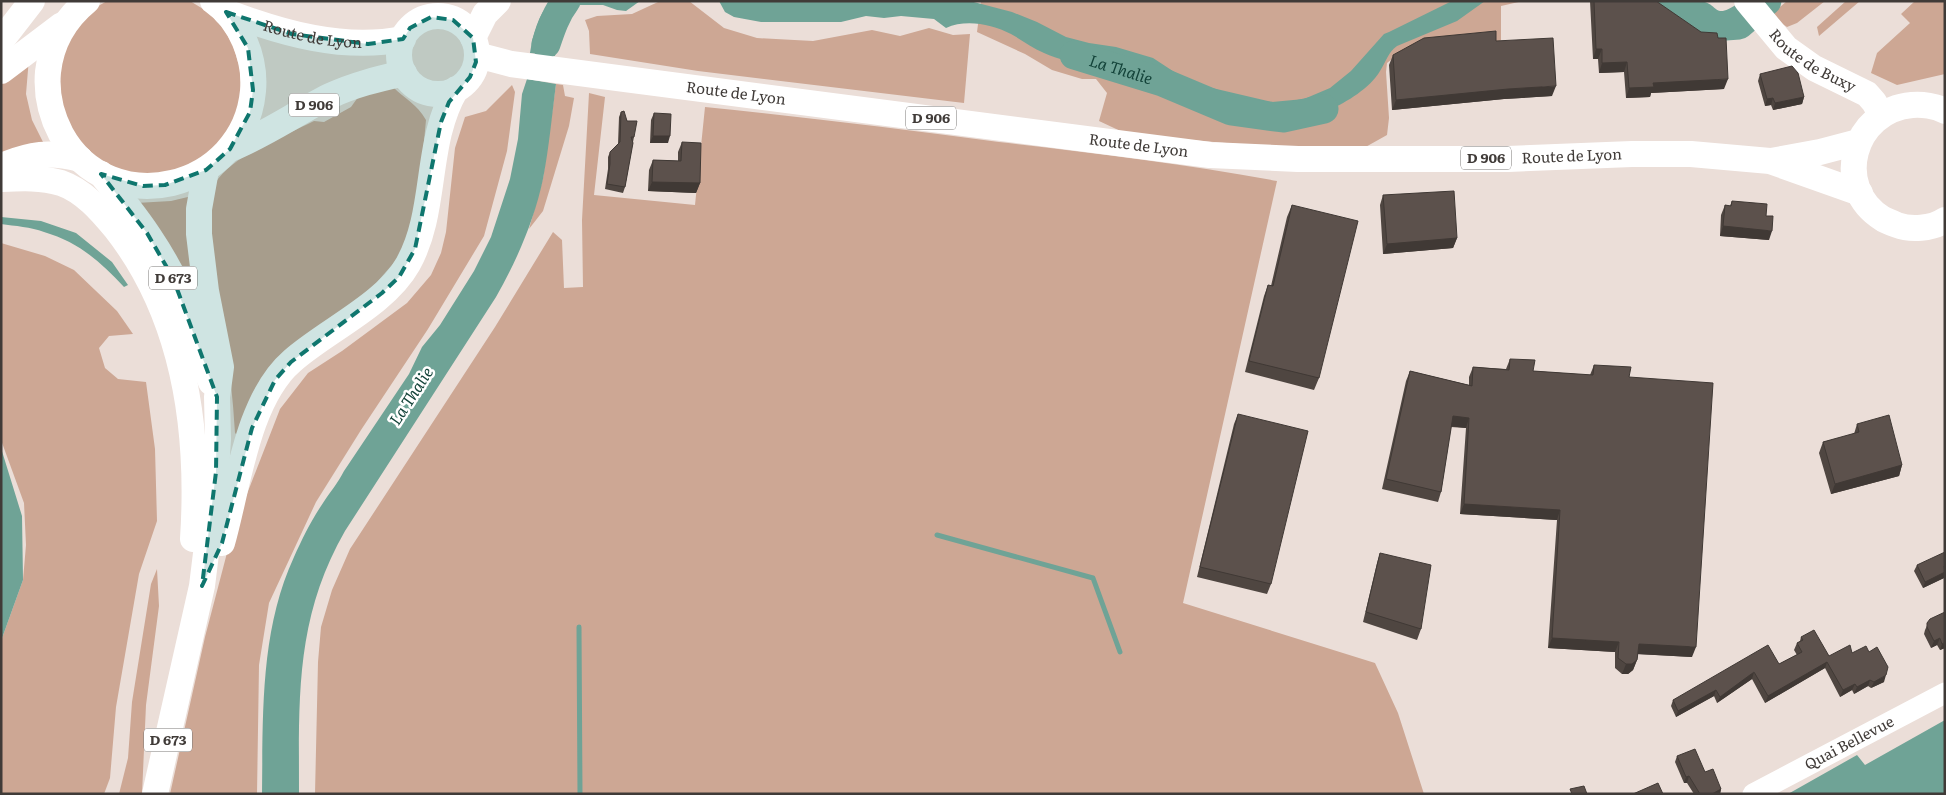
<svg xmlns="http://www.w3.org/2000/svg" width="1946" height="795" font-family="Literata,serif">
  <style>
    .green { fill: #cda794 }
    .water { fill: #6fa396 }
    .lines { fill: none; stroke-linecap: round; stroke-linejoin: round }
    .stream { stroke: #6fa396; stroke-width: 5 }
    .river { stroke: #6fa396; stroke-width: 29 }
    .minor { stroke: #fff; stroke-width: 21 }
    .major { stroke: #fff; stroke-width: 26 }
    .wall { fill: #4f4641 }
    .shaded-wall { fill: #403935 }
    .building { fill: #5c514c; stroke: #403935 }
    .marked { fill: #0f766e; fill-opacity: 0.2; stroke: #0f766e; stroke-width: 4; stroke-dasharray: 10 6; stroke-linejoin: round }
    .labels { text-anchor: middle; stroke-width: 5; stroke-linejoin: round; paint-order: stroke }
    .shield { fill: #fff; stroke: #797674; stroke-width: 1 }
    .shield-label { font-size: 14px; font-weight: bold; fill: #403b38 }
    .street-label { font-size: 15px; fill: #403b38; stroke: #fff }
    .water-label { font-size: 16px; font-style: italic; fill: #134339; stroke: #fff }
  </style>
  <rect width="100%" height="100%" fill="#ebded8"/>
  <!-- green -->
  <path class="green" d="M107,1H190L208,12L223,28L233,45L240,69L241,94L235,121L222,142L183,172L127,176L79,147L55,92L66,40L93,9Z
    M689,1L724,28L757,38L813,41L872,30L900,36L929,28L953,35L970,34L964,103L698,71L590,54L589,31L585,20L597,16L632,14L658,2Z
    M981,1H1523L1501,6V40L1496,44L1401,52L1387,63L1386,72L1389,118L1387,135L1362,149L1286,148L1129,135L1099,121L1107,93L1096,79H1082L1052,70L1025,54L977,32Z
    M1787,1H1825L1797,23L1787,27L1781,23L1773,13Z
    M1846,1H1860L1819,36L1817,27Z
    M1915,1H1945V74L1897,85L1871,73L1877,53L1910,23L1901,14Z
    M29,58L26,94L32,120L44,144L1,156V79Z
    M556,84L563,85L565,96L574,98L569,126L543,211L529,229L543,178Z
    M512,85L515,92L507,151L484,236L428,329L361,430L316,502L269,603L259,665L257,794H170L205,637L233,530L280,409L308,373L342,351L407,303L431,275L441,253L446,232L455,148L465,117L486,111Z
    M393,87C405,99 417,104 426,120L417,216L406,249L240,438L235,433C233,399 229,365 225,331C219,287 204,242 212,198C213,194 213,187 215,183C234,154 284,136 314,121L324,122L351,107L361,93Z
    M589,93L605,97L594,195L695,205L705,107C803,117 901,129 999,142C1092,153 1185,164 1277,181L1183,603L1375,663L1398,713L1424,794H315L318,662L321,627L332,590L350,549L495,327L553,232L562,240L564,288L583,287L582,220Z
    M192,196L196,286L188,289L136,203L171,201Z
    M1,243L45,256L74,270L117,311L133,334L109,336L99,348L105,368L118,379L146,382L155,449L157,521L139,574L116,707L110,778L104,794H1V641L23,580L26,545L24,503L1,440Z
    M157,569L159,606L146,705L142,794H119L128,758L132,702L151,584Z"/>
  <!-- water -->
  <path class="water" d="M551,1L568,12L560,27L555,56L530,53C533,34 538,15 551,1Z
    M570,1H640L626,11L617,10L603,5H575Z
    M719,1H970L1012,12L1037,22L1066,37L1089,43L1116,47L1153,58L1185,79L1208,87L1272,102L1304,99L1330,88L1351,71L1384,34L1389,32L1452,1H1485L1457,21L1397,46C1388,52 1386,62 1380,71C1370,88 1347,102 1329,110C1289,127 1220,112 1181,95C1166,88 1152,78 1137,73C1106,65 1072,66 1044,53C1032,48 1022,40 1011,34C991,24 966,19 946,28L934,19L901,16L884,18L866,16L841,22H761L734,17L725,12Z
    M1671,1C1681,1 1691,0 1700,1C1720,3 1712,22 1740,2L1754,21C1748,25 1741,31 1734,33C1720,37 1684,9 1671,1Z
    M527,79L556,84C552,115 549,148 543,179C534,221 517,260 496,297L345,531C295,618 299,698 299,794H262C263,714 260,631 294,557C302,539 312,519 323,503C330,492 338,483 344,471L409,374L422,347L440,325L474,271L491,237L510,179L518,139L522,94Z
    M1,217L41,221L76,233L112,262L128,285L124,287C100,261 78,242 44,232C31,227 15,226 1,224Z
    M1,448L22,516L23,580L1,641Z
    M1945,720V794H1788L1857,755L1865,765Z"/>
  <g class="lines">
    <!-- stream -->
    <path class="stream" d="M937,535L1093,578L1120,652
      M579,627L580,794"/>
    <!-- river -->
    <g class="river">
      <path d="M1672,1L1712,27L1739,25L1767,1"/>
      <path d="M546,44C551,29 556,14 566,1"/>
      <path id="s1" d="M1074,55L1162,82L1231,111L1283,118L1324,109"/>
    </g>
    <!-- minor -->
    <path class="minor" id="s2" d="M1753,794L1945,693"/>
    <!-- major -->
    <g class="major">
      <path d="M87,1C65,19 51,44 48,72C46,94 51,115 61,134C110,223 244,190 253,91C256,59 241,20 213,1"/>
      <path id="s3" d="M1747,1L1786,48L1814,68L1867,94L1874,102L1881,114"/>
      <path id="s4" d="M226,12C282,33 343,51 403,39"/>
      <circle cx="438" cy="55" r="39"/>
      <path d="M473,38L485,14L498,1"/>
      <path d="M1,41L32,1"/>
      <path id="s5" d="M477,55L511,64L625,79L1210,155L1298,159H1508L1632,154H1691L1770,161L1860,193"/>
      <path d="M1,71L62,25"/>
      <path d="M1945,111C1936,106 1922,104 1912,105C1853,110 1831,187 1883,219C1887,221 1892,223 1897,225C1910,230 1932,229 1945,220"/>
      <path d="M230,149C265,135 296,113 330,96C353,85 378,79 404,73"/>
      <path d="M1771,161L1820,152L1858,142"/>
      <path d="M1,166C31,154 49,151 80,159"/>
      <path d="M101,174C135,214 167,256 186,306C195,331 200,358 211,382"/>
      <path d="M1,179C22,178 41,177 61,183C84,191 101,211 116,229C185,317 200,431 193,539"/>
      <path d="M222,543C238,487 247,400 292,361C327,330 385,305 408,264C438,210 424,143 456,89"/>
      <path d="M155,794L202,586L216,472L218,439L217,397L221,367L206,291L199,234V209L206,170"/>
    </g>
  </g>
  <!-- wall -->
  <path class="wall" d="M1590,1H1656L1724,89L1651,93L1650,97L1626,98L1624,72L1599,73L1598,59H1593Z
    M1496,41L1552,96L1504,99L1392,110L1389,65L1393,55Z
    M1760,74L1804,97L1802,104L1773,110L1771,105L1765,106L1758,81Z
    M621,112L627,121L634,137L633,142L625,187L623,193L605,189L608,169V157L610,152L618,144L619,117Z
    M654,113L668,143H650L651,120Z
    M682,142L700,183L696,193L648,191L649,170L653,160L678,161V152Z
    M1383,195L1457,238L1453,248L1383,254L1380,205Z
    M1732,201L1766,216L1769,240L1720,236L1721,215L1725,205L1730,206Z
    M1292,205L1319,378L1314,390L1245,372L1264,296L1268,285L1271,286L1287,217Z
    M1510,359L1533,371L1590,375L1594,365L1629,377L1692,657L1638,654L1637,660L1633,670L1628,674H1622L1615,668V652L1548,648L1557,520L1460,514L1466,428L1451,427L1441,492L1438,502L1382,489L1406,381L1410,371L1469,385V377L1473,367L1506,369Z
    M1238,414L1271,584L1267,594L1197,577L1234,424Z
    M1857,424L1902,465L1899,476L1831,494L1819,453L1823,442L1854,434Z
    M1380,553L1421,629L1417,640L1363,622L1377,563Z
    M1917,565L1945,572L1944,578L1923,588L1914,571Z
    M1930,619L1945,648L1940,650L1937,645L1931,648L1924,634L1925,630Z
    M1801,637L1829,656L1852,653L1884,682L1871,688L1868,686L1854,694L1852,690L1840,697L1825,668L1765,703L1752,679L1717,703L1714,696L1676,717L1671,706L1673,700L1779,664L1797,655L1794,650L1797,643L1800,641Z
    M1677,756L1705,772L1721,789L1720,794H1694L1687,783H1684L1675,762Z"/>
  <!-- shaded-wall -->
  <path class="shaded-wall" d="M1596,49H1602L1598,59H1593Z
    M1627,62L1624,72L1599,73L1602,63Z
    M1728,79L1724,89L1651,93L1650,97L1626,98L1629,88L1653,83Z
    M1556,86L1552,96L1504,99L1392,110L1396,100L1508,89Z
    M1804,97L1802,104L1773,110L1775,103Z
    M1773,98L1771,105L1765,106L1767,99Z
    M653,136H670L668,143H650Z
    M652,182L700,183L696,193L648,191Z
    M1723,226L1772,231L1769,240L1720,236Z
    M1457,238L1453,248L1383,254L1387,244Z
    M1453,416L1469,418L1466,428L1449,426Z
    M1902,465L1899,476L1831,494L1835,484Z
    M1464,504L1560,510L1557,520L1460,514Z
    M1945,572L1944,578L1923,588L1925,582Z
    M1552,638L1619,642L1615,652L1548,648Z
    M1940,638L1937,645L1931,648L1934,641Z
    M1945,642V648L1940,650L1942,644Z
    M1639,644L1696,647L1692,657L1636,654Z
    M1637,660L1633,670L1628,674H1622L1626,664Z
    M1827,662L1825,668L1765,703L1768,696Z
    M1754,672L1752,679L1717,703L1720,697Z
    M1886,675L1884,682L1871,688L1874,682Z
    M1870,680L1868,686L1854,694L1857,687Z
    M1855,684L1852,690L1840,697L1843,690Z
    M1716,690L1714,696L1676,717L1678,711Z
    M1689,776L1687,783H1684L1686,777Z
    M1721,789L1720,794H1712Z"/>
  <!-- building -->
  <path class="building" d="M1594,1H1656L1701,32L1717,33L1718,38H1726L1728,79L1653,83L1654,87L1629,88L1627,62L1602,63V49H1596Z
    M1496,31V41L1553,38L1556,86L1508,89L1396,100L1393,55L1424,38Z
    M1792,66L1798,73L1804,97L1775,103L1773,98L1767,99L1760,74Z
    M624,111L627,121H637L634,137H631L633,143L625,187L607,184L610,164V152L620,142L621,112Z
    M654,113L671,114L670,136H653Z
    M682,142L701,143L700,183L652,182L653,160L681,161Z
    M1454,191L1457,238L1387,244L1383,195Z
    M1732,201L1767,204L1766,216H1773L1772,231L1723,226L1725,205L1731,206Z
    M1292,205L1358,221L1319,378L1249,361L1268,285L1273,286Z
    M1510,359L1535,360L1533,371L1593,375L1594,365L1631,367L1629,377L1713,383L1696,647L1639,644L1637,660L1632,664H1626L1618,658L1619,642L1552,638L1560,510L1464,504L1469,418L1453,416L1441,492L1386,479L1410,371L1472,386L1473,367L1509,370Z
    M1238,414L1308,431L1271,584L1200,567Z
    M1889,415L1902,465L1835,484L1823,442L1859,432L1857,424Z
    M1945,552V566H1944L1945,572L1925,582L1917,565Z
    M1380,553L1431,565L1421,629L1366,612Z
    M1945,612V642L1942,644L1940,638L1934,641L1927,627V623L1930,619Z
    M1814,630L1829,656L1850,645L1852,653L1866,646L1869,652L1877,647L1888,667L1886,675L1874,682L1870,680L1857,687L1855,684L1843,690L1827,662L1768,696L1754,672L1720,697L1716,690L1678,711L1673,700L1768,645L1779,664L1802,652L1797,643L1803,640L1801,637Z
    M1695,749L1705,772L1713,769L1721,789L1712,794H1700L1689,776L1686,777L1677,756Z
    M1658,783L1663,794H1633Z
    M1584,786L1587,794H1572L1570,789Z"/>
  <!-- marked area -->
  <path class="marked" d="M226,12L292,34L368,44L403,39L410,28L431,17L453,20L473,38L476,62L470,77L449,102L441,122L415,249L399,277L382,293L291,362L275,380L252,428L222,543L202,586L216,472L217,397L173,278L147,233L101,174L143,186L165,185L206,170L230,149L250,112L253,90L248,48Z"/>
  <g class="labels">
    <!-- shield labels -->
    <g class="shield">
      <rect x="289" y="93.5" width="50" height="23" rx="4"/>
      <rect x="906" y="106.5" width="50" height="23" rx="4"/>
      <rect x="1461" y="146.5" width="50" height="23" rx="4"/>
      <rect x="149" y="266.5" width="48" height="23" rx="4"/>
      <rect x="144" y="728.5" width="48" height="23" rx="4"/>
    </g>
    <g class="shield-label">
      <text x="314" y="110">D 906</text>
      <text x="931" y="123">D 906</text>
      <text x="1486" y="163">D 906</text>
      <text x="173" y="283">D 673</text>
      <text x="168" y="745">D 673</text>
    </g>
    <!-- street labels -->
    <g class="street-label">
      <text dy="5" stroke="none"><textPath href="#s4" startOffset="90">Route de Lyon</textPath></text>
      <text dy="5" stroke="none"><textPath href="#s3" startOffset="90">Route de Buxy</textPath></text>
      <text dy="5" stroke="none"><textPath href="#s5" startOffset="262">Route de Lyon</textPath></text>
      <text dy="5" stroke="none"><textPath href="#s5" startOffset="668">Route de Lyon</textPath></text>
      <text dy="5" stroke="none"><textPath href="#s5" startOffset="1102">Route de Lyon</textPath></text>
      <text dy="5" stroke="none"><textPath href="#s2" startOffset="109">Quai Bellevue</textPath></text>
    </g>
    <!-- water labels -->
    <g class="water-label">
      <text dy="6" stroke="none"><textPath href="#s1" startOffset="49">La Thalie</textPath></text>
      <text transform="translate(411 396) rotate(-57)" y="6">La Thalie</text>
    </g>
  </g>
  <!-- border -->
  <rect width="1946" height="795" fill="none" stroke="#403b38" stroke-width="5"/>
</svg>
